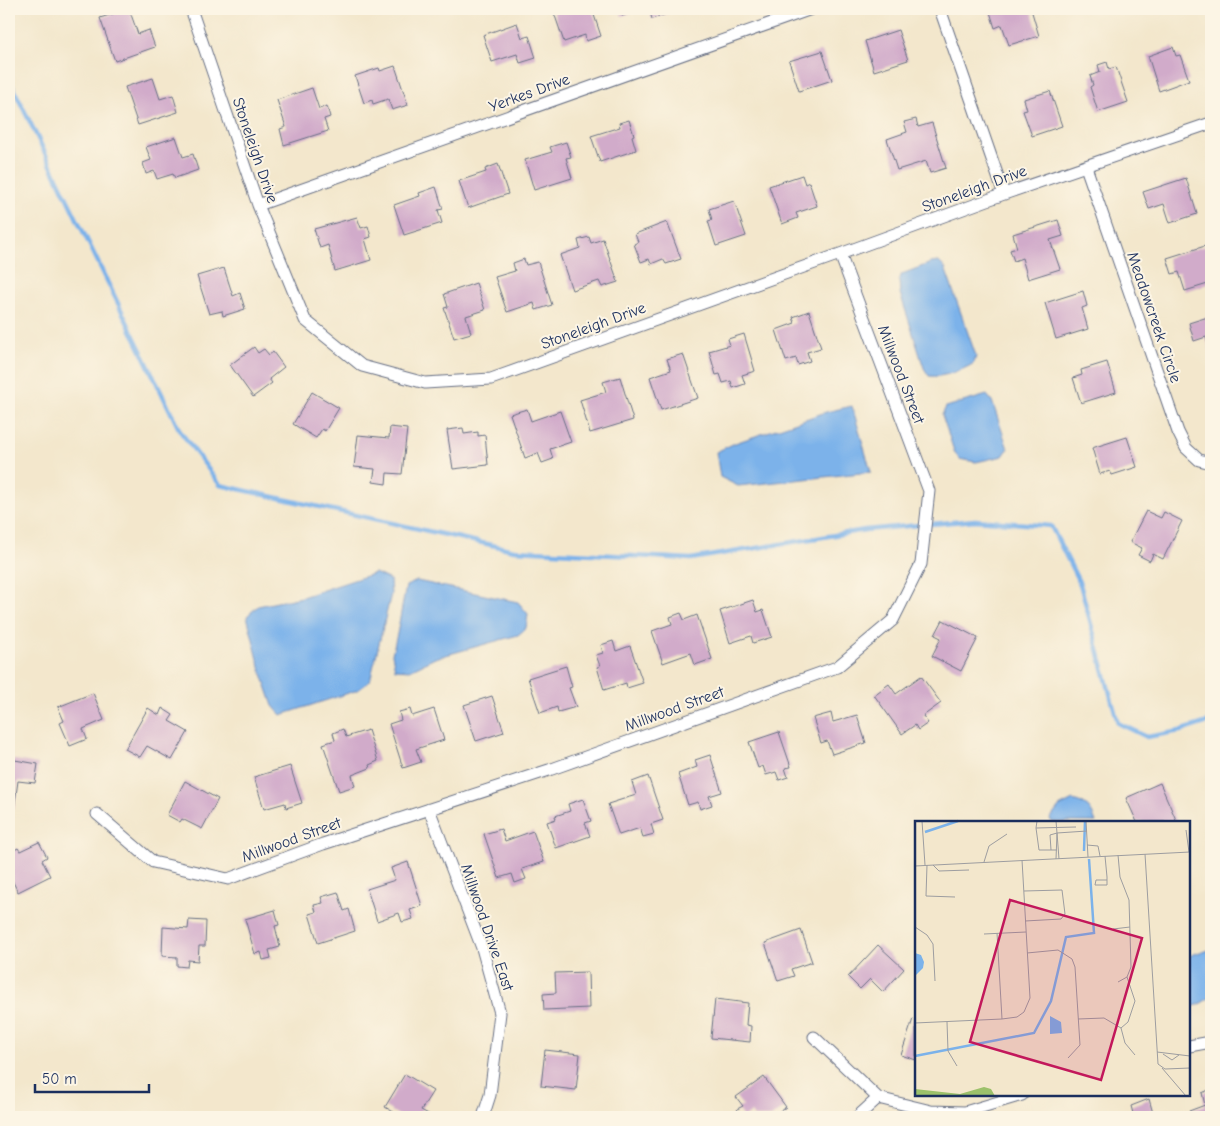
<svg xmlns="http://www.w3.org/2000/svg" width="1220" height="1126" font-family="'Comic Neue',sans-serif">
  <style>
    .water { fill: #7bb2ea; stroke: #4b70a4 }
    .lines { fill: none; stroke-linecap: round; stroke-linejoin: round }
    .stream { stroke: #7bb2ea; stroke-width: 4.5 }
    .building { fill: #d1abca }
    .minor-casing { stroke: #676f84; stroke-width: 13 }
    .minor { stroke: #fff; stroke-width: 11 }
    .labels { text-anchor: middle; stroke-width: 4; stroke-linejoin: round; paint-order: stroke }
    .street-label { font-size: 16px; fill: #1b2f5e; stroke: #fcf5e5 }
    .inset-river { fill: none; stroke: #7bb2ea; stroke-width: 2.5 }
    .inset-road { fill: none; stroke: #9d9da0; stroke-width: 1 }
    .view { fill: #c2185b; fill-opacity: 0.15; stroke: #c2185b; stroke-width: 2.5 }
    .inset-edge { fill: none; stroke: #1b2f5e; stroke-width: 2.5 }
  </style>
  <rect width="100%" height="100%" fill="#fcf5e5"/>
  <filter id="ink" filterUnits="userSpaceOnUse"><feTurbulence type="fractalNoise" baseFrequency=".02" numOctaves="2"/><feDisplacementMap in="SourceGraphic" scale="10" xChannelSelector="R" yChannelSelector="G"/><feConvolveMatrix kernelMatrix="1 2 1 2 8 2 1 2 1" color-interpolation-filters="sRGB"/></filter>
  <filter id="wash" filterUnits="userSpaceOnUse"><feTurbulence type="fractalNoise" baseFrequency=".0096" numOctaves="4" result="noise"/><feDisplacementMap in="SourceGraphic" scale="20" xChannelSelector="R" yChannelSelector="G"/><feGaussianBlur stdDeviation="1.12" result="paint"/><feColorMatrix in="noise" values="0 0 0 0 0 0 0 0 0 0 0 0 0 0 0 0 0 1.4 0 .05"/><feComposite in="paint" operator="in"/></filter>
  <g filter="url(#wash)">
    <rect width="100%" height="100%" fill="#f3e7cc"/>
    <!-- water -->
    <path class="water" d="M939,262L945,268L976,356L974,363C964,370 942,378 929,376L924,368L900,293L899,280L902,274L931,263Z
      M987,395L992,401L1008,449L1003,456L976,462L959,459L954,451L942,415L946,407Z
      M852,406L871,472L738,486L720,477L716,452L735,443L826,412Z
      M375,573L390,580L391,594L370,681L358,690L281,715L273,706L261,671L247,616L258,606L302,597Z
      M417,581L518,602L528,614L526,628L518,635L435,658L410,670L395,669L392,654L397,634L406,586Z
      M1073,800C1087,804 1091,808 1096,822H1052L1050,819L1059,807Z
      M1210,950H1211V997L1198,1005L1189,1007V956L1200,952Z"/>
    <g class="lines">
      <!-- stream -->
      <path class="stream" d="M9,79L180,431L220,485L514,550L691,559L865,530L975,520L1051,526L1080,584L1118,723L1147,737L1180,731L1211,721"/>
    </g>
    <g id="blocks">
      <!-- building -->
      <path class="building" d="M128,9H129L138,34L149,30L155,47L115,61L100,18Z
        M557,9H592L601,36L586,41L585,35L564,42L553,10Z
        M619,9H642L622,16Z
        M649,9H667L669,13L652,19Z
        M998,9H1031L1039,36L1009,45L1002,25L995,28L990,12Z
        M517,23L522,38L529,36L536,58L520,63L517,54L492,62L483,35Z
        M898,30L908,60L874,71L865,41Z
        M1173,47L1176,56L1180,55L1189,80L1159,91L1148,56Z
        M822,51L832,80L799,91L789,61Z
        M1107,62L1109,69L1116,67L1128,102L1098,112L1090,87L1093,85L1090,76L1100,72L1098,65Z
        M395,66L408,105L392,110L388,99L373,104L372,100L364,103L355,76L379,68L380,71Z
        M153,78L160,99L173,95L178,112L138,125L125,87Z
        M312,88L319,109L327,106L330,117L324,119L328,131L284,145L280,129L286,127L277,100Z
        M1050,91L1062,126L1032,136L1023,111L1027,110L1024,99Z
        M916,119L918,127L932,123L946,168L930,173L926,161L897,170L887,139L907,132L904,122Z
        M629,120L634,135L632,136L636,150L600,162L591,136L620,127L619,123Z
        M176,137L183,157L193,154L198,170L175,178L173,174L157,179L154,171L146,174L143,163L151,160L146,147Z
        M566,142L571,157L566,158L572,178L534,190L525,160L552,152L550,147Z
        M498,164L508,194L468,208L459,181L486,172L485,169Z
        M802,175L805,184L809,182L817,206L796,213L798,218L782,224L769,186Z
        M1186,178L1197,214L1170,223L1164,204L1149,209L1143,192Z
        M436,187L443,209L438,210L442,223L404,235L394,205L420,196L419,193Z
        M734,201L746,236L716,246L708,221L712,220L709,209Z
        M357,217L361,228L368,226L371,237L365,239L371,260L335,271L328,245L320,248L314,229Z
        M1058,220L1063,236L1050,240L1060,269L1028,279L1022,258L1014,261L1010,250L1017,248L1013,234Z
        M667,222L681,259L666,264L663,259L651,264L649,259L641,262L634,244L638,242L635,234Z
        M589,237L591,243L603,239L618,282L602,287L599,281L572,290L560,255L580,248L578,240Z
        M1205,246L1211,266V283L1185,291L1179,272L1172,274L1167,258Z
        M524,259L526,265L538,262L552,305L536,310L534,303L507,312L495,277L515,271L513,263Z
        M224,268L233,296L240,293L245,309L223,316L222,311L209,314L197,276Z
        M476,283L485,310L466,316L471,333L454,338L444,308L448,307L444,294Z
        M1083,291L1087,306L1082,308L1088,329L1056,339L1045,303Z
        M809,311L821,348L807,352L810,361L798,365L796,358L786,361L776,330L795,323L793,317Z
        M1211,316V354L1206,337L1194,341L1189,323Z
        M744,334L755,371L742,375L745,384L733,388L731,381L723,383L720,374L716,375L709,351L730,345L728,339Z
        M254,347L258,353L264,349L269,355L273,352L284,367L269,379L272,383L253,397L230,365Z
        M683,354L698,398L661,410L650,377L671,370L667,359Z
        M1107,362L1116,392L1081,403L1073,378L1082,375L1081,370Z
        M620,377L633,420L590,433L580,400L606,392L603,382Z
        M312,392L339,408L325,431L322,429L316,438L293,424Z
        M527,409L531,421L560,411L571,442L550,449L553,459L542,463L538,453L525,458L510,414Z
        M390,427L407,429L402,474L387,473L386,484L373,482L375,469L354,467L358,435L389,438Z
        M463,428L464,434L478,432V436L485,435L488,465L453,469L447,430Z
        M1127,437L1137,467L1112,475L1110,471L1100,474L1092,448Z
        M1146,511L1161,518L1164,512L1182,521L1163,559L1153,554L1150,561L1138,555L1142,548L1130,542Z
        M753,600L757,612L763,610L772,637L753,643L751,636L730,643L720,611Z
        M681,613L684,620L697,615L712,659L695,665L691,653L663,663L652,631L672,624L670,617Z
        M943,620L978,638L961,671L932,656L941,638L935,635Z
        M613,641L616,651L630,646L643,683L627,688L626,683L604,690L597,667L600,666L596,655L603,653L601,645Z
        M566,666L572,687L569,688L576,707L558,712L557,707L540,713L528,678Z
        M921,676L941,703L923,716L928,723L918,730L915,725L902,734L874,695L889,684L896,694Z
        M93,693L104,720L83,729L87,739L70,746L60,723L64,721L58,707Z
        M492,696L504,732L476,741L464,705Z
        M148,708L159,715L162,708L173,715L169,721L188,732L172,760L147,746L140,757L125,749Z
        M410,709L412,716L434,709L444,740L416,749L421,762L403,768L389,724L401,720L399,712Z
        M831,713L833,722L857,715L866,743L832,754L827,741L821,743L813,718Z
        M343,729L346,737L368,730L378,761L369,765L370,768L352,775L355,786L339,791L323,744L335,740L333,733Z
        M779,732L791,767L785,768L788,777L779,780L776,772L766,775L763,766L758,768L749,742Z
        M710,755L722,792L709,796L712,805L700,809L698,802L688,805L678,774L697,767L695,760Z
        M9,759L38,764L35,783L18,781L14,809L9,808Z
        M290,766L302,803L286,808L285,803L264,809L254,777Z
        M648,776L663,820L651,824L654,834L643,837L640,828L619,835L608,804L636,795L632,782Z
        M185,781L218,799L202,829L182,819L180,822L167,815Z
        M1160,783L1177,822H1137L1126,798Z
        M583,799L591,821L585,823L590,836L556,848L547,822L556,819L555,816L570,811L568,804Z
        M501,829L505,841L533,831L544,862L522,869L526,879L515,883L512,874L499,878L484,834Z
        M39,842L47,857L42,860L50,876L18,892L9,874V853L18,848L20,851Z
        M408,862L422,906L410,910L413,919L402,922L399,913L377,921L367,889L395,880L391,868Z
        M338,892L344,911L349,909L355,931L318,943L309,914L316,912L314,905L323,903L321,897Z
        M275,910L279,925L275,926L280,947L269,950L271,958L263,960L261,952L255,954L245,919Z
        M189,920L206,921L205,946H199L198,961L188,960L187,967L177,966V957L162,956L163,927L188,929Z
        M801,930L812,962L791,969L794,976L778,981L765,943Z
        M878,945L904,969L883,992L870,979L860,989L848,977Z
        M588,972L589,1008L544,1010L543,994L556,993L555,973Z
        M715,999L748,1003L746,1025L751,1026L750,1042L711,1038Z
        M913,1019L916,1020V1060L901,1055Z
        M545,1050L580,1054L576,1090L541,1086Z
        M405,1074L433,1091L421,1110L434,1117H402L385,1107Z
        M764,1077L786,1107L771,1117H754L751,1113L745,1117H743L737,1109L743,1106L736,1097Z
        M1211,1089V1117H1191L1189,1111L1205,1105L1202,1093Z
        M1149,1099L1154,1117H1134L1131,1106Z"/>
    </g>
  </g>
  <g filter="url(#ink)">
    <use href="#blocks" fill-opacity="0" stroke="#676f84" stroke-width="1"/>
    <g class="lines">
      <defs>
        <path id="minor" d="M191,9L258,205L305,320L362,366L425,383L491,379L840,254L1004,194L1211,123
          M940,9L1004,194
          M1086,167L1178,432L1186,448L1199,460L1211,463
          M258,205L811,9
          M429,809L482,948L500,1013L490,1095L483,1117
          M97,814L153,862L228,879L323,844L549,770L837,667L893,620L921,564L929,491L840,254
          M814,1037L878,1098L931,1111L965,1112L1022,1095
          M1189,1046L1211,1042
          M857,1117L878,1098"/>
      </defs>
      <!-- minor casing -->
      <use href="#minor" class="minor-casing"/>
      <!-- minor -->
      <use href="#minor" class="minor"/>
    </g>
  </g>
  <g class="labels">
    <!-- street labels -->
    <g class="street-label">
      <text transform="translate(529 92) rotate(-20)" y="6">Yerkes Drive</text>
      <text transform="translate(256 150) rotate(71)" y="6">Stoneleigh Drive</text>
      <text transform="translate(974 188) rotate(-20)" y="6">Stoneleigh Drive</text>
      <text transform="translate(1155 317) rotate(71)" y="6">Meadowcreek Circle</text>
      <text transform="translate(593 325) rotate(-20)" y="6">Stoneleigh Drive</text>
      <text transform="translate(902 374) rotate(69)" y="6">Millwood Street</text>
      <text transform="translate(674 708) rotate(-20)" y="6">Millwood Street</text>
      <text transform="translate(291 839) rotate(-20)" y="6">Millwood Street</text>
      <text transform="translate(488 927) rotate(71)" y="6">Millwood Drive East</text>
    </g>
  </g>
  <!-- overview -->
  <g transform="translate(915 821)">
    <rect width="275" height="275" fill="#f3e7cc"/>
    <path d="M69,266L76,268L80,275H0V268L45,273Z" fill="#9cc16b"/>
    <path d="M0,132L6,134L9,141L8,147L0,155ZM135,195L146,201L147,212L135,213Z" fill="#7bb2ea"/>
    <path class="inset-river" d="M10,11L43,0M169,30L170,0M0,235L119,212L136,180L151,116L179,112L174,38"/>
    <path class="inset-road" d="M7,0L10,44M122,0L121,7L161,6M171,0L173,36M121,7L124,29H142M271,9L274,31M142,12L172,10M172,24L183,25L185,35M136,29L135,14L142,12L141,0M230,33L243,243L250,248L275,247M190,35L192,56V64H180L181,59H192M141,38L142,12L144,38M69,41L74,25L92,13M12,44L11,75L40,76M18,44L24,50L54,49M0,45L275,31M109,70L147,69L150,93L146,98L110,100M0,106L12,114L18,123L20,160M198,108L215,106M82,112L87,198M69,113L111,111M112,132L143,129L157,138L160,146L165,224L153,237M203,161L212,156L216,146L214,79L205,56L203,34M163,198L189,197L206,207M32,201L33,230L42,245M0,202L87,198L102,196L109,191L115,177L107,39M206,207L213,201L220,180L212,156M206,207L210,222L220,234M242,231L275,235M248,233L257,239L264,234M247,247L271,275"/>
    <path class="view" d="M95,79L227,117L186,259L55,221Z"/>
    <rect width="275" height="275" class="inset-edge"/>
  </g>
  <!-- margin -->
  <rect width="1220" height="1126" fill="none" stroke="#fcf5e5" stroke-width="30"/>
  <!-- scale -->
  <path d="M35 1084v8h114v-8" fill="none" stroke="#1b2f5e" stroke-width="2.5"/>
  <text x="42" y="1084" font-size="15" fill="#1b2f5e" stroke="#fcf5e5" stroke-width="4" paint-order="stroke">50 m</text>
</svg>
